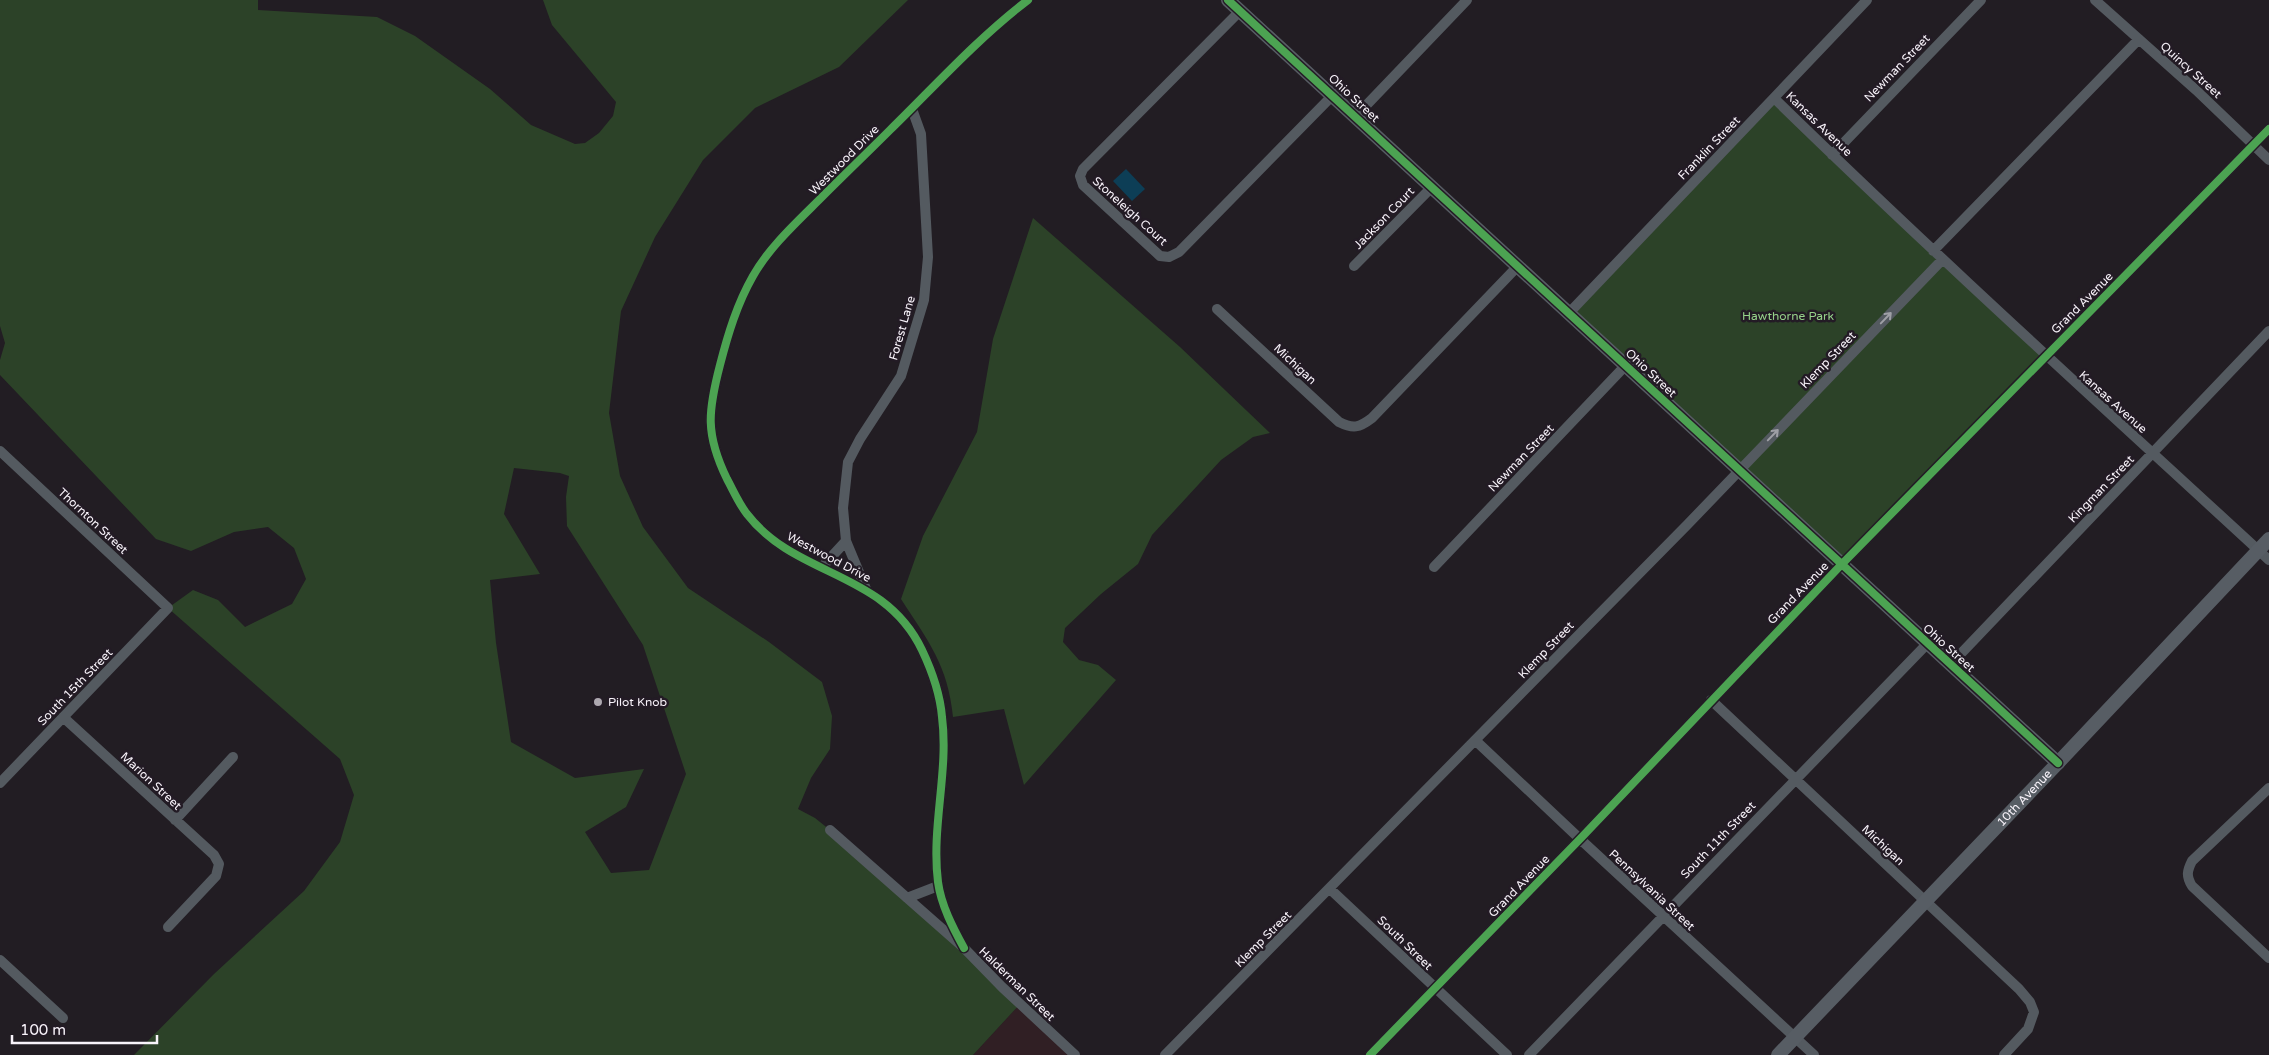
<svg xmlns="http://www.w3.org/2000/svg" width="2269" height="1055" font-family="'Varela Round',sans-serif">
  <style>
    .education { fill: #301f24 }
    .green { fill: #2c4228; fill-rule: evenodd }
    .water { fill: #0d3e56 }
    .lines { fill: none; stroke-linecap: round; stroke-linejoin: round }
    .street { stroke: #545a60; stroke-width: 10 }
    .secondary { stroke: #575d64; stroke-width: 14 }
    .cycleway-casing { stroke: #231b25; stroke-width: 11 }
    .cycleway { stroke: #4ca352; stroke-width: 8 }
    .oneway { stroke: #9e9fa5 }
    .poi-dot { fill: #ada8af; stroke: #231b25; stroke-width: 2 }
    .labels { text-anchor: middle; stroke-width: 5; stroke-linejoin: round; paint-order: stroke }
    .street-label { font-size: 12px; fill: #f8f3fa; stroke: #231b25 }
    .park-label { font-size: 12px; fill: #96d28a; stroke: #231b25 }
    .poi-label { font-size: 12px; fill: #f8f3fa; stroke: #231b25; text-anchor: start }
  </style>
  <rect width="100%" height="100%" fill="#221d23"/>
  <!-- education -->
  <path class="education" d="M1020,1004L1075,1055H973Z"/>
  <!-- green -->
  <path class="green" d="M0,0H258V10L377,17L415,36L490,89L531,125L575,144L585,143L599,133L613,116L616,102L552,25L543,0H908L839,67L755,108L703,160L655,237L621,311L609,413L620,476L643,527L688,588L769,642L822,682L832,716L830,749L811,778L798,809L815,818L830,830L1020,1004L973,1055H134L214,974L304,891L340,842L354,795L340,759L168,608L193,590L218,600L245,627L292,604L306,579L294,548L268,527L234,532L191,551L156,539L0,375V360L5,343L0,326ZM514,468L560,473L569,476L566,497L567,526L643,645L686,774L649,870L611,873L585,832L626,807L644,769L575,778L511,742L496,643L490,580L540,574L504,514Z
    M1774,98L2045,356L1841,565L1569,313Z
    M1033,218L1180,347L1270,433L1253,437L1221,460L1152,535L1138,564L1101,594L1065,628L1063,642L1079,660L1098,665L1116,680L1024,785L1004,709L953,717C948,665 928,641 901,599L923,536L977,432L993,339Z"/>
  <!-- water -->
  <path class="water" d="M1126,169L1145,189L1132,201L1113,181Z"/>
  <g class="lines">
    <!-- street -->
    <path class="street" d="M2095,0L2196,90L2269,160
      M1240,11L1083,169L1080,176L1083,185L1160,256L1169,257L1179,252L1333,95
      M1774,98C1936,256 2103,407 2269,560
      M1356,116L1467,0
      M1832,155L1981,0
      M1933,251L2139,39
      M1354,266L1432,187
      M1217,309L1339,422C1353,429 1359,428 1372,418L1517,267
      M1569,313L1867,0
      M0,451L168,608L0,783
      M822,567L846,541
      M1434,567L1626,365
      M866,589L846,541L843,508L848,462L860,439L901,376L924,300L928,257L921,134L912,109
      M1951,664L2269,331
      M1711,700L2019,989L2030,1002L2034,1012L2028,1029L2004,1055
      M63,717L214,855L219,864L216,876L168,927
      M1476,741L1580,839L1814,1055
      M2269,788L2192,861C2187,871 2186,876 2192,886L2269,958
      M175,820L233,757
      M830,830L964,948L1002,987L1075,1055
      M1330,889L1507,1055
      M907,898L938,886
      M964,948C953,928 941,905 938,882C931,827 949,771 942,717C940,693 932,671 922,650C884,570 796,578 747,514C739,504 733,490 727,479C705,434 708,411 720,365C728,334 737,304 753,276C770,246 798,221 823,196C845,174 868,152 890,130C935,86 977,39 1028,0
      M0,960L63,1018
      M1165,1055L1687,525L1942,260
      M1370,1055L1580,839L1841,565L2269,129
      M1529,1055L1927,644"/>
    <!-- secondary -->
    <g class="secondary">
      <path d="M1228,0L2058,763"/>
      <path id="s1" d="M1778,1055L2054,767L2269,539"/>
    </g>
    <defs>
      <path id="cycleway" d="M1228,0L2058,763
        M964,948C953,928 941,905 938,882C931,827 949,771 942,717C940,693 932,671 922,650C884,570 796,578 747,514C739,504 733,490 727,479C705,434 708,411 720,365C728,334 737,304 753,276C770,246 798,221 823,196C845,174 868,152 890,130C935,86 977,39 1028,0
        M1370,1055L1580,839L1841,565L2269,129"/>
    </defs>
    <!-- cycleway casing -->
    <use href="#cycleway" class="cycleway-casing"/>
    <!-- cycleway -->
    <use href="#cycleway" class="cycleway"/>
  </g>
  <!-- one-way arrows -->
  <defs><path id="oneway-shaft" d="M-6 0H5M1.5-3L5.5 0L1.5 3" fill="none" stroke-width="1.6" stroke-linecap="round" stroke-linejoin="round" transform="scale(1.25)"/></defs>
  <g class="oneway">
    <use href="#oneway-shaft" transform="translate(1886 318) rotate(-46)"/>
    <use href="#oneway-shaft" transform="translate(1773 435) rotate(-46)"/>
  </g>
  <!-- markers -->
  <circle class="poi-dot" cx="598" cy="702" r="5"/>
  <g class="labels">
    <!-- street labels -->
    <g class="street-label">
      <text transform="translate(1897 68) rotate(-46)" y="4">Newman Street</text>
      <text transform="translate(2191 70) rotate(42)" y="4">Quincy Street</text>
      <text transform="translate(1354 98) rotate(43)" y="4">Ohio Street</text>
      <text transform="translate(1819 124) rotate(44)" y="4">Kansas Avenue</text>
      <text transform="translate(1709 148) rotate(-46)" y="4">Franklin Street</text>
      <text transform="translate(844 160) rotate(-45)" y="4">Westwood Drive</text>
      <text transform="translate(1130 211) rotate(42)" y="4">Stoneleigh Court</text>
      <text transform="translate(1384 218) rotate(-46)" y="4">Jackson Court</text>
      <text transform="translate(2082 303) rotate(-45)" y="4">Grand Avenue</text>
      <text transform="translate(902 328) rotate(-74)" y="4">Forest Lane</text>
      <text transform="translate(1828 360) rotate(-46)" y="4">Klemp Street</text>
      <text transform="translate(1295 364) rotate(43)" y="4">Michigan</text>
      <text transform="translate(1651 373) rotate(43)" y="4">Ohio Street</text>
      <text transform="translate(2113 402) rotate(42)" y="4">Kansas Avenue</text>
      <text transform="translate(1521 458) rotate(-46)" y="4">Newman Street</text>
      <text transform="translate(2101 489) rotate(-46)" y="4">Kingman Street</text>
      <text transform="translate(93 521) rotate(43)" y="4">Thornton Street</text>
      <text transform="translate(829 557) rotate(28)" y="4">Westwood Drive</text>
      <text transform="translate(1798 593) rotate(-46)" y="4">Grand Avenue</text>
      <text transform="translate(1949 648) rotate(42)" y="4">Ohio Street</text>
      <text transform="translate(1546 650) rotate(-46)" y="4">Klemp Street</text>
      <text transform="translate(75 687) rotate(-46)" y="4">South 15th Street</text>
      <text transform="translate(151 781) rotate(43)" y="4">Marion Street</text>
      <text dy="4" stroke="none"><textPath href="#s1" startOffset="356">10th Avenue</textPath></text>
      <text transform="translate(1718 840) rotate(-46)" y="4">South 11th Street</text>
      <text transform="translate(1883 845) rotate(43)" y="4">Michigan</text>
      <text transform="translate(1519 886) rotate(-46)" y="4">Grand Avenue</text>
      <text transform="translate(1652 890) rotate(43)" y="4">Pennsylvania Street</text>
      <text transform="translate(1263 939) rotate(-45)" y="4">Klemp Street</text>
      <text transform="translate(1405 943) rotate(44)" y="4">South Street</text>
      <text transform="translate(1017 984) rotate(44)" y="4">Halderman Street</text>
    </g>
    <!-- park labels -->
    <g class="park-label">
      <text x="1788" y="320">Hawthorne Park</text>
    </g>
    <!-- poi labels -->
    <g class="poi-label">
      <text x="608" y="706">Pilot Knob</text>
    </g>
  </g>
  <!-- scale -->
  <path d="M12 1035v8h145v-8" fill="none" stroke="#f8f3fa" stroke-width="2.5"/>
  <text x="20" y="1035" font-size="15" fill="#f8f3fa" stroke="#231b25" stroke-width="4" paint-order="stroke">100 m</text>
</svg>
